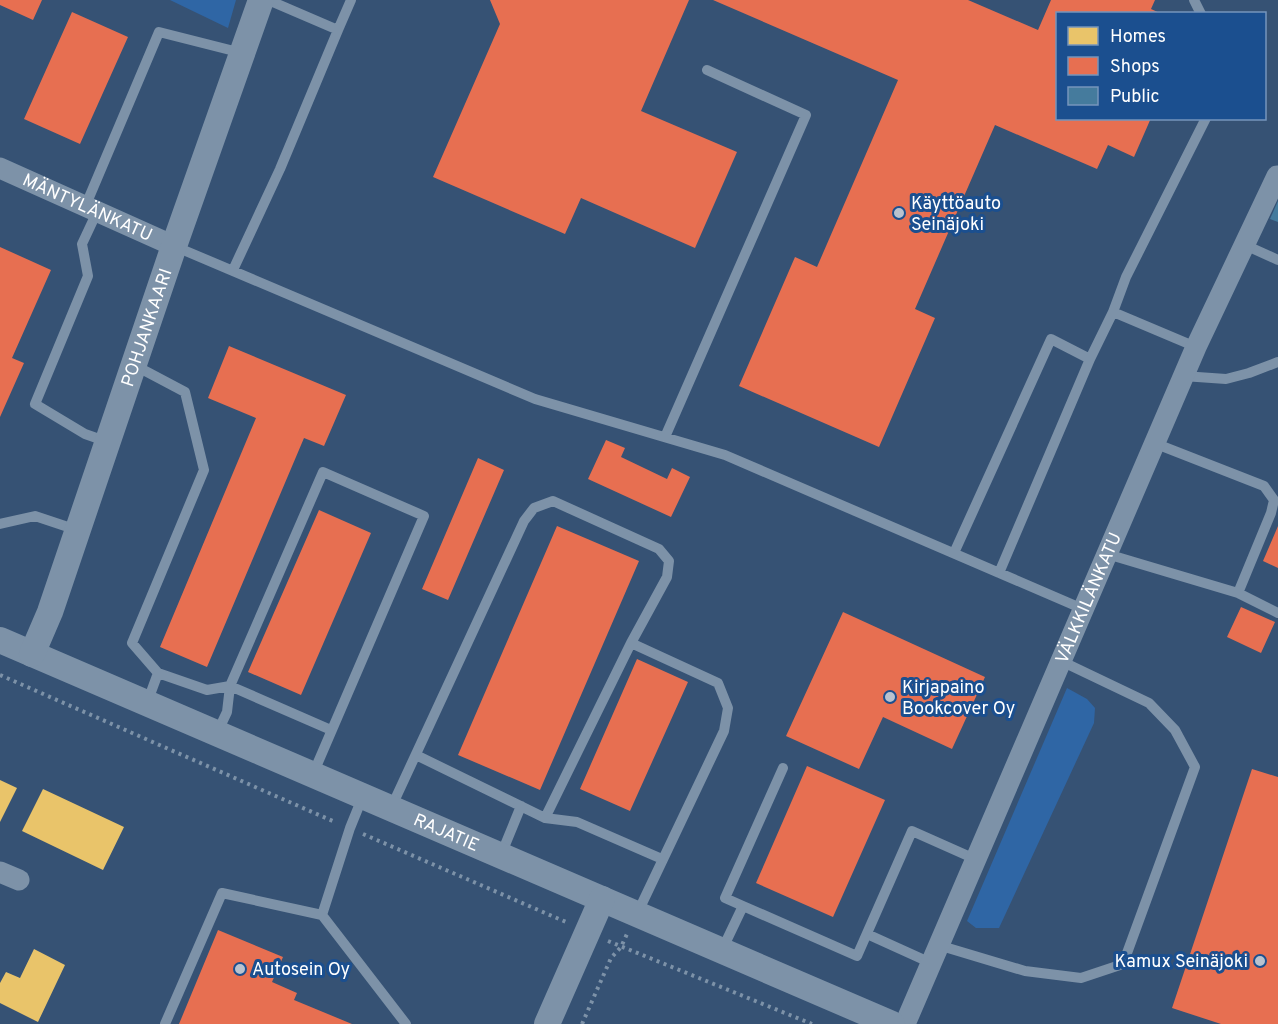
<svg xmlns="http://www.w3.org/2000/svg" width="1278" height="1024" font-family="Overpass,sans-serif">
  <style>
    .green { fill: #2f66a5 }
    .homes { fill: #e9c46a }
    .shops { fill: #e76f51 }
    .public { fill: #457b9d }
    .lines { fill: none; stroke-linecap: round; stroke-linejoin: round }
    .path { stroke: #7d92a8; stroke-width: 4; stroke-dasharray: 3 4.5; stroke-linecap: butt }
    .service { stroke: #7d92a8; stroke-width: 10 }
    .minor { stroke: #7d92a8; stroke-width: 21 }
    .tertiary { stroke: #7d92a8; stroke-width: 26 }
    .poi-dot { fill: #b9c2ce; stroke: #1b4f8f; stroke-width: 2 }
    .labels { text-anchor: middle; stroke-width: 6; stroke-linejoin: round; paint-order: stroke }
    .poi-label { font-size: 18px; fill: #fff; stroke: #1b4f8f; text-anchor: start }
    .street-label { font-size: 18px; fill: #fff; stroke: #1b4f8f }
  </style>
  <rect width="100%" height="100%" fill="#365274"/>
  <!-- green -->
  <path class="green" d="M170,0H236L228,28Z
    M1067,688L1087,699L1095,708L1094,723L999,928H976L967,921Z"/>
  <!-- homes -->
  <path class="homes" d="M0,780L17,788L0,822Z
    M43,789L124,827L103,870L22,831Z
    M34,949L65,965L38,1022L0,1003V983L6,972L20,978Z"/>
  <!-- shops -->
  <path class="shops" d="M0,0H42L33,20L0,5Z
    M490,0H689L641,111L737,152L695,248L581,198L565,234L433,177L500,24Z
    M713,0H968L1038,30L1051,0H1155L1151,9L1162,14H1058V118H1151L1134,157L1108,145L1097,169L995,125L915,309L935,318L879,447L739,386L795,257L817,267L898,80Z
    M72,12L128,37L80,144L24,119Z
    M0,247L51,270L12,358L24,363L0,417Z
    M229,346L346,395L324,446L304,438L207,667L160,647L256,418L208,398Z
    M606,440L625,448L621,457L667,479L672,468L690,477L671,517L588,479Z
    M478,458L504,470L448,600L422,589Z
    M319,510L371,533L301,695L248,672Z
    M557,526L639,561L540,790L458,755Z
    M1278,526V568L1263,561Z
    M1241,607L1275,622L1261,653L1227,637Z
    M843,612L985,677L952,749L883,717L859,769L786,736Z
    M637,659L688,682L630,811L580,789Z
    M807,766L885,800L833,917L756,883Z
    M1252,769L1278,777V1024H1221L1172,1008Z
    M218,930L283,957L272,982L297,993L294,1000L352,1024H179Z"/>
  <!-- public -->
  <path class="public" d="M1278,201V222L1270,219Z"/>
  <g class="lines">
    <!-- path -->
    <path class="path" d="M0,675L335,822
      M363,834L566,922
      M608,941L812,1024
      M582,1024L611,958L621,947L627,934"/>
    <!-- service -->
    <path class="service" d="M268,0L338,30L351,0
      M1194,0L1201,14
      M85,207L159,32L242,53
      M97,212L82,244L88,276L35,404L85,434L108,442
      M1245,245L1278,260
      M174,246L535,399L725,455L1083,609
      M233,270L280,169L338,30
      M1196,347L1113,312L1126,277L1206,118
      M1090,359L1113,312
      M134,365L185,392L204,470L132,643L158,673L147,703
      M1183,376L1226,379L1249,373L1278,362
      M665,437L806,115L707,70
      M1154,443L1264,486L1274,500L1271,513L1238,593
      M0,524L35,516L77,530
      M954,553L1051,339L1090,359L999,573
      M1107,554L1238,593L1278,613
      M158,673L207,690L230,686L331,730
      M217,733L227,712L230,686L323,472L424,516L313,774
      M416,755L545,818L577,822L662,859
      M363,796L350,828L322,915L406,1024
      M391,808L524,521L534,508L553,501L659,549L669,561L667,577L631,643
      M545,818L631,643L718,683L728,708L724,731L637,914
      M501,855L521,806
      M743,906L725,898L783,768
      M867,934L931,963
      M938,945L1025,971L1081,978L1123,964L1195,767L1175,730L1149,703L1061,661
      M722,950L743,906L857,956L912,831L975,859
      M165,1024L222,893L322,915"/>
    <!-- minor -->
    <g class="minor">
      <path id="s1" d="M0,168L174,246"/>
      <path d="M0,872L19,880"/>
      <path id="s2" d="M905,1024L1196,347L1277,176"/>
    </g>
    <!-- tertiary -->
    <g class="tertiary">
      <path id="s3" d="M0,640L892,1024"/>
      <path id="s4" d="M32,654L50,612L174,246L261,0"/>
      <path d="M547,1024L602,899"/>
    </g>
  </g>
  <!-- markers -->
  <g class="poi-dot">
    <circle cx="899" cy="213" r="6"/>
    <circle cx="890" cy="697" r="6"/>
    <circle cx="1260" cy="961" r="6"/>
    <circle cx="240" cy="969" r="6"/>
  </g>
  <g class="labels">
    <!-- poi labels -->
    <g class="poi-label">
      <text x="911" y="209">Käyttöauto<tspan x="911" dy="21">Seinäjoki</tspan></text>
      <text x="902" y="693">Kirjapaino<tspan x="902" dy="21">Bookcover Oy</tspan></text>
      <text x="1248" y="967" text-anchor="end">Kamux Seinäjoki</text>
      <text x="252" y="975">Autosein Oy</text>
    </g>
    <!-- street labels -->
    <g class="street-label">
      <text dy="6" stroke="none"><textPath href="#s1" startOffset="96">MÄNTYLÄNKATU</textPath></text>
      <text dy="6" stroke="none"><textPath href="#s4" startOffset="346">POHJANKAARI</textPath></text>
      <text dy="6" stroke="none"><textPath href="#s2" startOffset="464">VÄLKKILÄNKATU</textPath></text>
      <text dy="6" stroke="none"><textPath href="#s3" startOffset="486">RAJATIE</textPath></text>
    </g>
  </g>
  <!-- legend -->
  <rect x="1056" y="12" width="210" height="108" fill="#1b4f8f" stroke="#7695bc" stroke-width="1.5"/>
  <rect x="1068" y="27" width="30" height="18" fill="#e9c46a" stroke="#7695bc" stroke-width="1.5"/>
  <text x="1110" y="42" font-size="18" fill="#ffffff">Homes</text>
  <rect x="1068" y="57" width="30" height="18" fill="#e76f51" stroke="#7695bc" stroke-width="1.5"/>
  <text x="1110" y="72" font-size="18" fill="#ffffff">Shops</text>
  <rect x="1068" y="87" width="30" height="18" fill="#457b9d" stroke="#7695bc" stroke-width="1.5"/>
  <text x="1110" y="102" font-size="18" fill="#ffffff">Public</text>
</svg>
